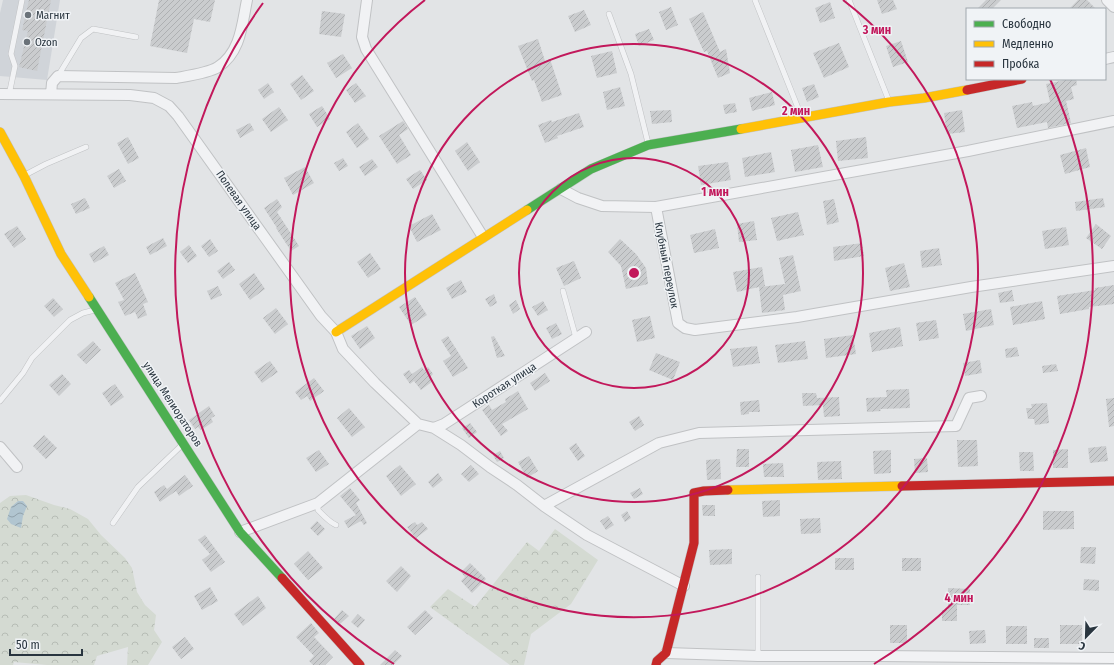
<svg xmlns="http://www.w3.org/2000/svg" width="1114" height="665" font-family="'Fira Sans Condensed',sans-serif">
  <style>
    .built { fill: #d0d4d9 }
    .forest { fill: url(#forest-crowns) }
    .water { fill: url(#water-waves) }
    .building { fill: url(#building-hatch) }
    .lines { fill: none; stroke-linecap: round; stroke-linejoin: round }
    .lane-casing { stroke: #c0c2c4; stroke-width: 6 }
    .street-casing { stroke: #c0c2c4; stroke-width: 12 }
    .fast-casing { stroke: #c0c2c4; stroke-width: 10 }
    .slow-casing { stroke: #c0c2c4; stroke-width: 10 }
    .jam-casing { stroke: #c0c2c4; stroke-width: 10 }
    .lane { stroke: #f1f2f4; stroke-width: 5 }
    .street { stroke: #f1f2f4; stroke-width: 10 }
    .fast { stroke: #4caf50; stroke-width: 9 }
    .slow { stroke: #ffc107; stroke-width: 9 }
    .jam { stroke: #c62828; stroke-width: 9 }
    .ring { fill: none; stroke: #c2185b; stroke-width: 2 }
    .poi-dot { fill: #6a7279; stroke: #f0f3f6; stroke-width: 1.5 }
    .labels { text-anchor: middle; stroke-width: 3; stroke-linejoin: round; paint-order: stroke }
    .poi-label { font-size: 11px; fill: #29353f; stroke: #f0f3f6; text-anchor: start }
    .street-label { font-size: 11px; fill: #29353f; stroke: #f0f3f6 }
    .centre { fill: #c2185b; stroke: #f0f3f6; stroke-width: 2 }
    .ring-label { font-size: 12px; text-anchor: middle; font-weight: bold; fill: #c2185b; stroke: #f0f3f6; stroke-width: 3; stroke-linejoin: round; paint-order: stroke }
  </style>
  <defs>
    <pattern id="forest-crowns" width="20" height="18" patternUnits="userSpaceOnUse"><rect width="20" height="18" fill="#d4dad2"/><path d="M2 6a3 3 0 1 1 6 0M12 15a3 3 0 1 1 6 0" fill="none" stroke="#b6bcb5"/></pattern>
    <pattern id="water-waves" width="16" height="10" patternUnits="userSpaceOnUse"><rect width="16" height="10" fill="#b1c5d0"/><path d="M0 5q4-4 8 0t8 0" fill="none" stroke="#90a1aa"/></pattern>
    <pattern id="building-hatch" width="6" height="6" patternUnits="userSpaceOnUse"><rect width="6" height="6" fill="#caccce"/><path d="M-1 1l2-2M0 6l6-6M5 7l2-2" fill="none" stroke="#aeb0b2"/></pattern>
  </defs>
  <rect width="100%" height="100%" fill="#e2e4e6"/>
  <!-- built -->
  <path class="built" d="M3,0H60L47,80L0,76V13Z"/>
  <!-- forest -->
  <path class="forest" d="M26,495L54,505L70,509L88,519L101,535L125,558L132,568L137,592L145,605L156,615L154,630L162,642L148,665H127L128,647L97,656L94,665H47L14,662L13,665H0V503L10,496Z
    M555,529L598,560L571,604L531,634L524,665H510L430,607L448,589L475,607L527,542L539,551Z"/>
  <!-- water -->
  <path class="water" d="M18,501H23L27,506L23,516L21,528L11,524L7,519L11,507Z"/>
  <!-- building -->
  <path class="building" d="M29,0H51L37,71L19,67L28,31L22,30Z
    M159,0H215L210,22L194,19L187,53L150,46Z
    M877,0H893L897,9L882,14Z
    M986,0H1001L992,9H977Z
    M1078,0H1087L1096,9H1069Z
    M830,2L835,18L820,23L815,8Z
    M671,7L678,25L666,30L659,12Z
    M584,10L591,25L575,32L568,16Z
    M322,11L345,14L341,37L319,34Z
    M703,12L720,52L726,49L730,73L718,78L707,51L704,52L689,19Z
    M649,29L654,40L639,46L635,34Z
    M538,39L545,61L550,59L562,95L542,102L534,80L532,81L518,46Z
    M901,41L908,62L893,67L886,46Z
    M839,43L849,67L824,78L813,53Z
    M612,51L617,73L597,78L591,56Z
    M343,54L352,68L336,78L327,63Z
    M302,75L314,91L301,100L290,84Z
    M1070,79H1076L1077,85L1071,87L1074,99L1066,101L1071,123L1048,128L1047,122L1017,128L1012,106L1032,102L1033,106L1050,102L1046,84Z
    M268,83L274,92L264,99L258,90Z
    M356,83L366,96L355,103L346,90Z
    M814,84L819,97L807,102L802,88Z
    M620,87L625,106L607,110L603,92Z
    M772,92L775,105L752,111L749,98Z
    M735,103L737,112L725,114L723,105Z
    M322,106L330,119L317,127L309,114Z
    M279,107L288,120L271,132L262,119Z
    M671,110L672,122L652,124L650,111Z
    M962,110L965,132L947,134L944,113Z
    M579,113L584,127L557,136L558,138L545,143L538,125L551,120L552,122Z
    M403,121L408,129L399,135L411,155L397,164L379,136Z
    M250,123L254,130L240,138L236,130Z
    M358,123L369,139L357,148L346,132Z
    M128,137L139,158L128,164L117,143Z
    M866,137L868,158L838,161L836,141Z
    M467,142L480,162L468,171L455,151Z
    M818,145L823,167L795,172L791,150Z
    M1086,148L1090,167L1065,174L1060,155Z
    M771,152L775,172L745,177L742,158Z
    M343,158L348,166L339,171L334,163Z
    M372,159L378,167L365,176L359,167Z
    M728,162L731,180L701,185L698,166Z
    M305,167L314,183L293,195L284,178Z
    M119,169L126,181L114,188L107,176Z
    M420,170L427,180L413,189L406,179Z
    M85,198L90,208L76,214L71,204Z
    M1103,198L1105,207L1076,211L1075,202Z
    M277,199L282,207L277,212L299,246L291,251L276,228H277L264,208Z
    M834,199L839,222L827,225L823,201Z
    M798,212L804,235L777,241L771,218Z
    M432,214L441,230L417,242L409,226Z
    M754,221L757,240L739,242L737,224Z
    M1096,224L1111,236L1102,249L1086,238Z
    M17,226L26,239L14,248L4,234Z
    M1066,227L1069,245L1045,249L1042,231Z
    M715,229L719,248L694,253L690,235Z
    M163,238L167,246L150,255L146,247Z
    M210,239L218,251L209,257L201,246Z
    M620,239L636,254L646,268L648,284L626,289L621,266L608,252Z
    M862,243L864,256L834,261L833,247Z
    M189,245L197,256L188,263L180,252Z
    M104,246L109,255L94,263L89,254Z
    M939,248L942,265L922,268L920,251Z
    M370,253L381,269L368,278L357,262Z
    M793,255L801,291L783,295L785,310L762,313L759,287L737,292L733,272L762,267L765,286L760,287L785,284L779,258Z
    M574,261L581,278L564,286L556,268Z
    M229,262L235,270L223,279L217,271Z
    M904,263L910,287L890,291L885,268Z
    M135,273L148,302L143,304L147,315L138,319L135,312L125,316L118,302L124,300L115,283Z
    M254,273L265,289L250,300L239,284Z
    M461,280L467,292L452,299L446,288Z
    M1114,285V304L1089,307V309L1060,314L1057,296L1095,290V288Z
    M218,286L222,295L211,300L207,291Z
    M1012,290L1014,301L1000,303L998,293Z
    M494,294L497,303L490,307L485,299Z
    M415,297L427,315L411,325L399,307Z
    M53,298L63,309L54,317L44,306Z
    M516,300L520,309L513,314L509,305Z
    M543,301L548,310L538,316L532,307Z
    M1042,301L1045,319L1013,325L1010,307Z
    M276,308L288,324L275,334L263,318Z
    M991,309L994,325L966,331L963,314Z
    M650,316L655,338L637,342L632,320Z
    M936,320L939,338L919,341L916,323Z
    M556,323L562,334L552,339L546,328Z
    M367,326L375,338L360,349L351,336Z
    M900,327L903,346L872,352L869,333Z
    M853,335L856,354L826,358L824,339Z
    M448,336L468,368L453,377L443,361L451,356L441,340Z
    M494,336L505,356L497,358L491,337Z
    M93,341L101,350L86,364L77,355Z
    M805,341L808,359L778,363L775,345Z
    M757,346L760,363L733,367L730,349Z
    M1017,347L1019,356L1006,358L1005,349Z
    M656,353L680,362L673,380L649,370Z
    M980,360L982,373L965,376L963,363Z
    M270,361L278,372L262,383L254,372Z
    M1056,364L1058,371L1043,373L1042,366Z
    M422,367L424,370L428,367L433,374L430,377L433,381L421,390L414,381L410,384L403,374L409,370L412,374Z
    M545,373L550,381L535,391L530,383Z
    M62,374L71,384L59,396L49,385Z
    M314,378L324,391L310,401L307,396L301,400L295,392Z
    M115,384L124,397L111,406L102,393Z
    M909,389L910,408L880,409L881,411L867,412L866,398L887,397L886,390Z
    M518,391L528,409L502,424L508,431L501,436L482,410L489,405L492,410L506,402L505,399Z
    M802,393H816L817,398L839,397L840,416L824,417L823,405L803,406Z
    M1114,398V426L1109,427L1106,399Z
    M759,400L760,412H749V414L741,415L740,402Z
    M1047,403L1049,423L1035,425L1034,419H1028L1026,408H1032L1031,404Z
    M209,406L215,416L211,418L213,422L201,430L198,427L195,429L189,420Z
    M349,408L365,427L352,437L337,418Z
    M639,416L644,425L635,431L629,422Z
    M470,423L477,432L469,438L462,428Z
    M44,435L57,448L46,459L33,446Z
    M957,440H977L978,466L958,467Z
    M576,443L585,456L578,461L569,448Z
    M1106,446L1108,461L1090,463L1088,448Z
    M737,449H749V467H736Z
    M1068,449V468H1053V450Z
    M319,450L329,464L316,472L306,458Z
    M891,450V473L874,474L873,451Z
    M500,451L504,458L497,462L493,455Z
    M1019,452H1033L1034,471H1020Z
    M529,456L538,471L527,478L518,462Z
    M927,458L928,472L915,473L914,459Z
    M720,459L721,479L707,480L706,460Z
    M841,461L842,479L818,480L817,462Z
    M783,463L784,477H764L763,464Z
    M400,465L416,484L401,496L386,476Z
    M471,465L479,474L469,482L461,474Z
    M438,473L443,480L433,488L428,482Z
    M185,475L193,486L179,496L176,491L160,502L154,492L164,485L167,489Z
    M350,488L360,500L356,503L367,523L364,525L361,521L348,528L344,521L356,515L340,496Z
    M640,488L643,494L634,499L630,493Z
    M780,500V516L763,517L762,501Z
    M702,505H715V516H703Z
    M627,511L631,518L625,522L621,515Z
    M1043,511H1074V529L1043,530Z
    M608,516L614,525L606,530L600,521Z
    M820,518L821,533L801,534L800,519Z
    M317,521L325,529L318,536L310,528Z
    M415,522L417,525L422,522L428,529L416,538L407,527Z
    M205,535L225,562L211,572L202,560L210,554L198,540Z
    M1081,547H1096L1095,564L1080,563Z
    M732,549V564L710,565L709,550Z
    M308,551L323,568L308,580L294,564Z
    M835,558H854V570H835Z
    M902,558H921V571H902Z
    M470,563L486,579L472,593L461,581L465,577L461,572Z
    M401,566L411,576L397,592L386,581Z
    M1084,579L1099,580V591L1083,590Z
    M210,587L218,601L202,610L194,596Z
    M948,588L970,589V605H957V621H942V610H948Z
    M258,596L266,608L243,626L234,614Z
    M342,610L349,616L340,624L334,619Z
    M425,610L433,618L415,635L407,627Z
    M358,614L365,620L358,628L351,622Z
    M311,623L319,633L314,637L333,657L325,665H313L309,661L314,656L296,637Z
    M890,625H907V643H890Z
    M1060,625H1082V644H1060Z
    M1006,626H1027V644H1006Z
    M985,630L986,643L970,644L969,631Z
    M185,637L194,649L181,659L172,647Z
    M1034,638H1049V648H1034Z
    M395,650L402,656L393,665H380Z"/>
  <g class="lines">
    <defs>
      <path id="lane" d="M755,0L802,118
        M849,0L889,101
        M609,14L631,74L648,143
        M58,76L81,38L93,29L136,37
        M9,95L15,66L11,54L22,0
        M25,175L46,164L86,147
        M563,291L576,338
        M0,401L23,373L32,358L70,320L83,313L95,310
        M318,503V510C324,516 329,522 336,525
        M113,523L138,487L182,445
        M758,656V577"/>
      <path id="street" d="M367,0L362,37L366,49L483,237
        M1107,0L1114,7
        M1105,59L1114,57
        M0,94L130,95L154,98L169,106L178,116L321,316L336,332L343,349L375,383L418,424
        M51,94L52,83L58,76L176,78C187,76 209,73 218,67C241,52 242,24 247,0
        M561,189L578,198L602,206L656,207L968,151L1114,121
        M656,207L678,323L685,328L695,330L797,317L971,287L1114,266
        M418,424L434,428L444,424L586,332
        M434,428L461,445L490,467L517,485L544,506L587,535L684,586
        M0,447L17,467
        M544,506L659,443L699,433L956,426L969,398L981,396
        M240,532L318,503L418,424
        M666,653L758,656H878L1114,658"/>
      <path id="fast" d="M527,210L591,169L648,145L741,129
        M89,297L240,532L282,578"/>
      <path id="slow" d="M741,129L889,102L924,98L967,90
        M0,132L24,176L61,254L89,297
        M336,332L527,210
        M728,490L902,486"/>
      <path id="jam" d="M967,90L1022,79
        M902,486L1114,481
        M282,578L360,665
        M656,665L657,661L666,653L694,543V493L704,491L728,490"/>
    </defs>
    <!-- lane casing -->
    <use href="#lane" class="lane-casing"/>
    <!-- street casing -->
    <use href="#street" class="street-casing"/>
    <!-- fast casing -->
    <use href="#fast" class="fast-casing"/>
    <!-- slow casing -->
    <use href="#slow" class="slow-casing"/>
    <!-- jam casing -->
    <use href="#jam" class="jam-casing"/>
    <!-- lane -->
    <use href="#lane" class="lane"/>
    <!-- street -->
    <use href="#street" class="street"/>
    <!-- fast -->
    <use href="#fast" class="fast"/>
    <!-- slow -->
    <use href="#slow" class="slow"/>
    <!-- jam -->
    <use href="#jam" class="jam"/>
  </g>
  <!-- distance rings -->
  <g class="ring">
    <circle cx="634" cy="273" r="115"/>
    <circle cx="634" cy="273" r="229"/>
    <path d="M843 0A344 344 0 1 1 425 0"/>
    <path d="M394 664A459 459 0 0 1 263 3M1050 79A459 459 0 0 1 874 664"/>
  </g>
  <!-- markers -->
  <g class="poi-dot">
    <circle cx="28" cy="15" r="4"/>
    <circle cx="27" cy="42" r="4"/>
  </g>
  <g class="labels">
    <!-- poi labels -->
    <g class="poi-label">
      <text x="36" y="19">Магнит</text>
      <text x="35" y="46">Ozon</text>
    </g>
    <!-- street labels -->
    <g class="street-label">
      <text transform="translate(239 200) rotate(55)" y="4">Полевая улица</text>
      <text transform="translate(667 265) rotate(79)" y="4">Клубный переулок</text>
      <text transform="translate(504 385) rotate(-33)" y="4">Короткая улица</text>
      <text transform="translate(173 404) rotate(57)" y="4">улица Мелиораторов</text>
    </g>
  </g>
  <circle cx="634" cy="273" r="6" class="centre"/>
  <g class="ring-label">
    <text x="877" y="34">3 мин</text>
    <text x="796" y="115">2 мин</text>
    <text x="715" y="196">1 мин</text>
    <text x="959" y="602">4 мин</text>
  </g>
  <!-- legend -->
  <rect x="966" y="8" width="140" height="72" fill="#f0f3f6" stroke="#a0a7ad"/>
  <rect x="974" y="21" width="20" height="6" fill="#4caf50" stroke="#a0a7ad"/>
  <text x="1002" y="28" font-size="12" fill="#29353f">Свободно</text>
  <rect x="974" y="41" width="20" height="6" fill="#ffc107" stroke="#a0a7ad"/>
  <text x="1002" y="48" font-size="12" fill="#29353f">Медленно</text>
  <rect x="974" y="61" width="20" height="6" fill="#c62828" stroke="#a0a7ad"/>
  <text x="1002" y="68" font-size="12" fill="#29353f">Пробка</text>
  <!-- north arrow -->
  <g transform="translate(1086 637) rotate(203)" stroke="#f0f3f6" stroke-width="3" paint-order="stroke">
  <path d="M0-3L7 15L0 10L-7 15Z" fill="#29353f"/>
  <text y="-6" font-size="11" font-weight="bold" text-anchor="middle" fill="#29353f">С</text>
  </g>
  <!-- scale -->
  <path d="M10 649v6h72v-6" fill="none" stroke="#29353f" stroke-width="2"/>
  <text x="16" y="649" font-size="12" fill="#29353f" stroke="#f0f3f6" stroke-width="3" paint-order="stroke">50 m</text>
</svg>
